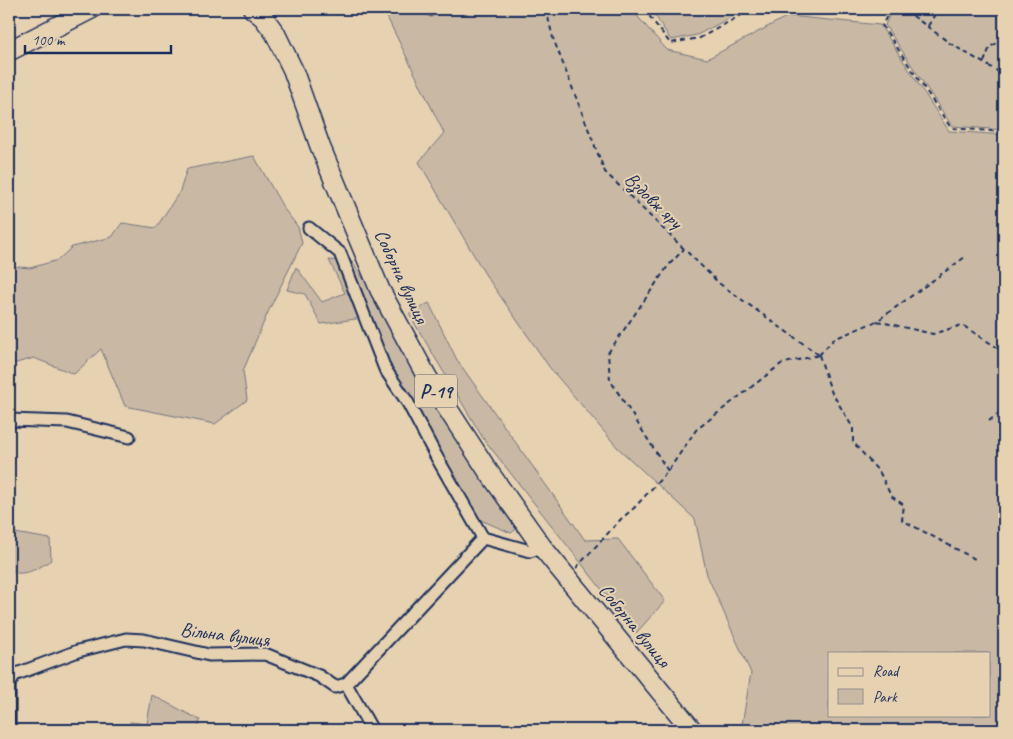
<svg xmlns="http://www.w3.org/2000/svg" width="1013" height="739" font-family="Caveat,sans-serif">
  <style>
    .green { fill: #c9b9a4; stroke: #727481; fill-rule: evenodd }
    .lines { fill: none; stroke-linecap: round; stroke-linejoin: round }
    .stream { stroke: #6b6f7e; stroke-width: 3 }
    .minor-casing { stroke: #1b2f5e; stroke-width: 15 }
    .primary-casing { stroke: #1b2f5e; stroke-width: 22 }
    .path { stroke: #1b2f5e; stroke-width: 2; stroke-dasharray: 5 4; stroke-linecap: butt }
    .minor { stroke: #e6d1b0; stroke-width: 11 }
    .primary { stroke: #e6d1b0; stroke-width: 19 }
    .labels { text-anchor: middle; stroke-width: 4; stroke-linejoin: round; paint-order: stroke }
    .shield { fill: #e6d1b0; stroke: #586077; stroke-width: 1 }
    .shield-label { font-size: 19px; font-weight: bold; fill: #1b2f5e }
    .street-label { font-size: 20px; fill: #1b2f5e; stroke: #e6d1b0 }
  </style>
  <rect width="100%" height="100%" fill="#e6d1b0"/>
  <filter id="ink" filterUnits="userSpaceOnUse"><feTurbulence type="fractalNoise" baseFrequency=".02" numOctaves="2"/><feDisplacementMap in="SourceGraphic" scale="10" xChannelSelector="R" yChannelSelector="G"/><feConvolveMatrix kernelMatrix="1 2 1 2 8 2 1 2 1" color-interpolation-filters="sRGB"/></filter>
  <g filter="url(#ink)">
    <!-- green -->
    <path class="green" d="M383,9H631L667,50L707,59L788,16L880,25L949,131L1004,135V730H741L751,673L707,575L695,519L618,448L550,368L485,274L419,162L444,133ZM829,653H989V715H829Z
      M651,9H749L743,11L697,35L671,40Z
      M892,9H1004V130L952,126L885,25Z
      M254,156L284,209L298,227L302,243L268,312L243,371L247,400L215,424L125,406L101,349L74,374L34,358L9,365V266L30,268L58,260L72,247L112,237L122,223L156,228L180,191L187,169Z
      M329,260L352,262L373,293L518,528L511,533L476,518L412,398L390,366L369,317L321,324L305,294L287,290L296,267L322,302L345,293Z
      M429,303L457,360L585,540L618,539L665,601L636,633L483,438L409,314Z
      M9,532L50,539L51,560C38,569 24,577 9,571Z
      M152,695L200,720L198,730H131L130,722L147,724Z"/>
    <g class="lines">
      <!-- stream -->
      <path class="stream" d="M417,9L431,16"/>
      <defs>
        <path id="minor" d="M309,228L340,253L385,369L408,403L436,456L483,538L530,551L542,547
          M9,420L67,422L129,437
          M346,684L372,730
          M9,730V685L14,675L78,651L126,639L144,640L209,655L265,654L319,676L335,687L346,684L483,538"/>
        <path id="primary" d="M253,9L263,17L275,33L293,70L320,146L380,290L427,377L488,471L542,547L692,730
          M9,51L91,9"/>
      </defs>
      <!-- minor casing -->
      <use href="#minor" class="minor-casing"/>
      <!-- primary casing -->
      <use href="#primary" class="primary-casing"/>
      <!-- path -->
      <path class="path" d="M546,9L553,38L605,172L720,284L819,355
        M644,9L670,43L700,38L743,14L763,9
        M891,9L882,25L951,128L1004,132
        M896,9L913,16L951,44L1004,75
        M928,26L938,9
        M984,62L990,47L1004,39
        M877,321L933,334L962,325L1004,352
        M819,355L831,391L853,428V442L880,473L891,496L904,505L902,520L975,559
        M819,355L834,339L877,321L965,257
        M989,421L1004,409
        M668,471L610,380L608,353L668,266L684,249
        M576,568L621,519L634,508L668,471L696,430L781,364L819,355"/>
      <!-- minor -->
      <use href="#minor" class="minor"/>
      <!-- primary -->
      <use href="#primary" class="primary"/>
    </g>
  </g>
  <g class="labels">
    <!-- shield labels -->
    <rect class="shield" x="415" y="374.5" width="42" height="33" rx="4"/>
    <g class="shield-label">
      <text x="436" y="398">Р-19</text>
    </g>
    <!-- street labels -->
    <g class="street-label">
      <text transform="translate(654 200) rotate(44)" y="7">Вздовж яру</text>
      <text transform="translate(402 276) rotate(65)" y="7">Соборна вулиця</text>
      <text transform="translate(635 625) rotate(51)" y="7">Соборна вулиця</text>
      <text transform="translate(225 634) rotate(7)" y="7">Вільна вулиця</text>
    </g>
  </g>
  <!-- margin -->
  <rect width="1013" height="739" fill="none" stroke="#e6d1b0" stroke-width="30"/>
  <rect x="15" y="15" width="983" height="709" fill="none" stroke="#1b2f5e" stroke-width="2" filter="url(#ink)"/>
  <!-- legend -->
  <rect x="828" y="652" width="162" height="65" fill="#e6d1b0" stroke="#95908f"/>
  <rect x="838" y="668" width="25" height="8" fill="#e6d1b0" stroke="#95908f"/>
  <text x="873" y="676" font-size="15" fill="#1b2f5e">Road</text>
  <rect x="838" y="689" width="25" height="15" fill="#c9b9a4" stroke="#95908f"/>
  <text x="873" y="702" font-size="15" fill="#1b2f5e">Park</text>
  <!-- scale -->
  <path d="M25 45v8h146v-8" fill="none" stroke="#1b2f5e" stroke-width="2.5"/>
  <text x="32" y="45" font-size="15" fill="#1b2f5e" stroke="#e6d1b0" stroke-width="4" paint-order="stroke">100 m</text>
</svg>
